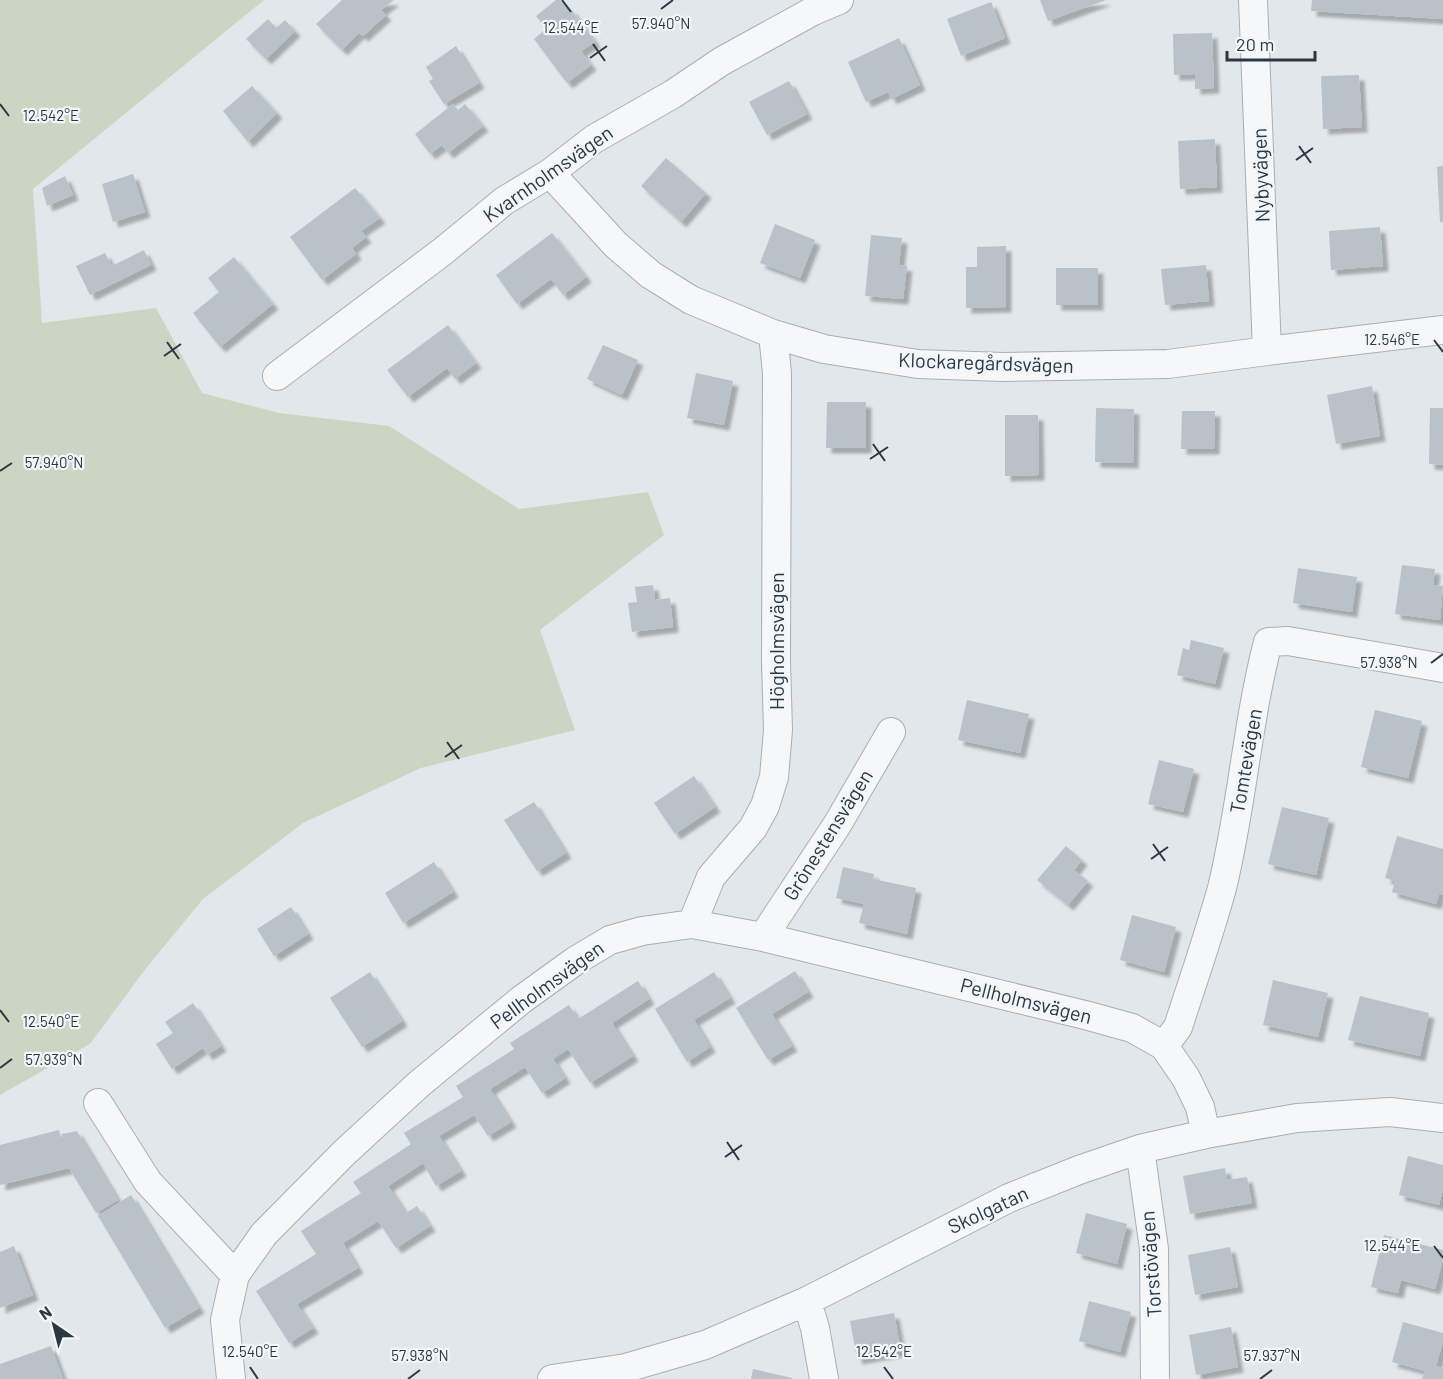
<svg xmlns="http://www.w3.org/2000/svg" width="1443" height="1379" font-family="Barlow,sans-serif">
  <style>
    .green { fill: #cbd5c3 }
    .building { fill: #b9c2c9; filter: url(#shadow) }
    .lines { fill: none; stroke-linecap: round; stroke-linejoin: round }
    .street-casing { stroke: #a7afb6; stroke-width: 30 }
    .street { stroke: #f5f7f9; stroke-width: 28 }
    .ticks { fill: none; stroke: #2a3844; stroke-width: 2 }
    .labels { text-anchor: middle; stroke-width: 4.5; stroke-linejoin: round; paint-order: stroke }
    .street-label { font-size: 20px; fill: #2a3844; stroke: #f2f6f8 }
    .ticks-label { font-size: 15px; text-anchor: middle; fill: #2a3844; stroke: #f2f6f8; stroke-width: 4.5; stroke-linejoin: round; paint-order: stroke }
  </style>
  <defs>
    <filter id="shadow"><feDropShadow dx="5.5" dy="5.5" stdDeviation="1.5" flood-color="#0004"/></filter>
  </defs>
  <rect width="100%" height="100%" fill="#e2e7eb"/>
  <!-- green -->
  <path class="green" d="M0,0H264L33,189L42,323L156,308L202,393L279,413L389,426L519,509L648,492L664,535L540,630L575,730L421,768L303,823L203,899L147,967L90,1044L0,1095Z"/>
  <!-- building -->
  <path class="building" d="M342,0H394L381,10L386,15L363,36L359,33L342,50L316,24Z
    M556,0H560L569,10L571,9L595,42L581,51L591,65L567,83L534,39L546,29L536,16Z
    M1040,0H1106L1048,21Z
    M1312,0H1443V19L1311,11Z
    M991,2L1005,38L961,56L947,19Z
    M268,19L276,28L285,20L295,31L266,59L246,39Z
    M1212,33L1214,88L1195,89V74L1174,75L1173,34Z
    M899,38L920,85L891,99L888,92L866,102L848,62Z
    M456,46L479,83L444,104L429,81L433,79L426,67Z
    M1359,75L1362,127L1323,129L1321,76Z
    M789,81L807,114L767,135L749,102Z
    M252,86L277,113L248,142L223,111Z
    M453,104L458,110L465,104L483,126L448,153L442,145L430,154L415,134Z
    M1215,139L1217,187L1180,189L1178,141Z
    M666,158L706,193L681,222L641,186Z
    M1443,166V222H1440L1437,167Z
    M133,174L145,212L113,222L102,184Z
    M65,176L73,195L47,206L42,188Z
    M355,188L380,218L361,231L366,237L352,248L356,254L322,280L290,237Z
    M775,224L815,240L800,278L760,263Z
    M1380,227L1383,266L1331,270L1329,231Z
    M552,233L586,277L563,295L551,279L517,304L496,275Z
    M871,235L902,238L899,265L907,266L903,299L865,296Z
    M1006,246V307L966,308V267H977V247Z
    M144,250L151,265L90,295L76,266L105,253L112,266Z
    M234,257L273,304L220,347L193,313L219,292L208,278Z
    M1206,265L1209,301L1165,305L1161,269Z
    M1056,268H1098V305H1056Z
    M448,325L476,363L455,379L447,368L408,397L387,370Z
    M603,345L638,360L622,395L587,379Z
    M696,373L733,381L724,425L687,418Z
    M1372,386L1380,436L1336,444L1327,395Z
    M827,402H866V448H826Z
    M1096,408L1134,409L1133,463L1095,462Z
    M1430,408H1443V465L1429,464Z
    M1182,411H1215L1214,449H1181Z
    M1005,415H1038L1039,475L1005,476Z
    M1402,565L1435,569L1433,585L1443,586L1440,620L1395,614Z
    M1298,568L1357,577L1352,612L1293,603Z
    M653,585L655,600L670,598L673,627L632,632L628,603L637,602L635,587Z
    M1191,640L1224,648L1215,684L1177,675L1183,648L1189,650Z
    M967,700L1029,714L1020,753L958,740Z
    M1375,710L1422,721L1408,778L1361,767Z
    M1159,760L1194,769L1183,812L1148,804Z
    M694,776L715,807L675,834L654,803Z
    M534,802L566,853L537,871L504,820Z
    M1282,807L1329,818L1316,875L1268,864Z
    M1397,836L1443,849V895L1439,894L1436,904L1392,892L1395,881L1385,878Z
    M1066,846L1082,860L1074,870L1088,881L1068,905L1037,880Z
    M434,862L453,892L403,923L385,893Z
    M843,867L874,874L873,879L916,888L907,934L859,923L864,904L836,898Z
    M291,907L308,934L274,956L257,929Z
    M1132,915L1176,927L1164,972L1120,960Z
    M795,971L808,992L772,1014L792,1046L768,1060L736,1008Z
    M370,972L402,1021L362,1047L330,998Z
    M714,972L730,998L694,1020L710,1047L687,1062L655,1009Z
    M1273,980L1328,993L1318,1037L1263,1025Z
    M638,981L649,999L612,1023L633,1056L590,1083L568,1049L553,1059L565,1078L542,1093L525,1067L490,1089L511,1122L488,1136L474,1115L439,1136L461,1171L436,1186L423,1163L388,1186L406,1213L417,1206L430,1226L396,1248L378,1221L343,1243L358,1268L297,1304L313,1328L289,1343L256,1291L316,1254L301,1231L361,1193L353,1182L411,1144L404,1133L463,1097L456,1086L514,1049L510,1043L569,1005L578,1019Z
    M1360,996L1429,1013L1420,1056L1348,1040Z
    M193,1003L221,1046L207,1055L203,1048L172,1069L156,1044L173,1033L165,1022Z
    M59,1130L66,1156L62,1134L77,1131L118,1200L96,1213L69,1168L0,1185V1145Z
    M1408,1156L1443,1165V1189L1439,1205L1399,1195Z
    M1225,1168L1227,1180L1247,1177L1252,1203L1190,1214L1183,1176Z
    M131,1195L199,1308L165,1328L98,1216Z
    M1086,1213L1127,1224L1117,1264L1076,1253Z
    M1384,1235L1443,1250V1259L1435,1289L1401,1280L1398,1293L1371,1287Z
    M14,1246L33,1295L0,1308V1252Z
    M1230,1247L1238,1287L1195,1295L1188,1255Z
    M1089,1301L1131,1312L1120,1352L1079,1341Z
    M894,1313L901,1351L857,1359L850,1321Z
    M1403,1322L1443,1333V1342L1436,1366L1443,1368V1379H1422L1425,1371L1392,1362Z
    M1231,1327L1238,1367L1196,1375L1189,1335Z
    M51,1346L63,1379H0V1364Z
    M753,1369L792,1378V1379H751Z"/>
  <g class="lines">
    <defs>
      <path id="street" d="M1253,0L1267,351
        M550,173L616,245L651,275L691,300L773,334L824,349L918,364L1003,367L1168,364L1267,351L1443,330
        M277,376L442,252L504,201L550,173L594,139L673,94L722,61L813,11L839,0
        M692,924L711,877L753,828L765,806L774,777L778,730L776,662L777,373L773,334
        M763,937L837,825L891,732
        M1164,1046L1178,1027C1193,981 1209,935 1222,888C1242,807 1247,723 1268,642L1288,641L1443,668
        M98,1103L148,1182L235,1275
        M1140,1149L1154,1249L1155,1379
        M807,1301L815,1328L824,1379
        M231,1379L225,1320L235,1275L264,1234L344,1153L419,1084L521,1000L575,961L610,940L642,931L692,924L763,937L1085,1015L1132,1028L1164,1046L1186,1078L1200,1107L1206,1134
        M552,1379L626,1368L705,1345L807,1301L1009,1198L1079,1170L1140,1149L1206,1134L1297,1118L1390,1112L1443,1118"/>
    </defs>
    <!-- street casing -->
    <use href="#street" class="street-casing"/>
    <!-- street -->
    <use href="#street" class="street"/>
  </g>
  <!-- ticks -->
  <path class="ticks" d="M562,0L571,12M661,9L673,0M593,44L605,61M590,58L607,46M0,104L9,116M1299,146L1311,163M1296,160L1313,148M1434,340L1443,352M167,342L179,359M164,356L181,344M873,444L885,461M870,459L888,447M0,471L12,463M1431,663L1443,654M447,742L459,759M445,757L462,745M1153,844L1165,861M1151,859L1168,847M0,1010L9,1022M0,1068L12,1059M727,1142L739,1160M725,1157L742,1145M1434,1246L1443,1258M250,1367L258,1379M884,1367L893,1379M408,1379L420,1370M1260,1379L1272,1370"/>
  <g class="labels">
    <!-- street labels -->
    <g class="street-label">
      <text transform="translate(548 174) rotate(-35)" y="7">Kvarnholmsvägen</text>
      <text transform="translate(1261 175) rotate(-92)" y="7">Nybyvägen</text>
      <text transform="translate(986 363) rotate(2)" y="7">Klockaregårdsvägen</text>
      <text transform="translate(777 641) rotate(-90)" y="7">Högholmsvägen</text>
      <text transform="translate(1246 761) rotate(-80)" y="7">Tomtevägen</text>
      <text transform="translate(828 835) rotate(-58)" y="7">Grönestensvägen</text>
      <text transform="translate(547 985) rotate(-36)" y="7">Pellholmsvägen</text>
      <text transform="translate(1026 1001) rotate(14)" y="7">Pellholmsvägen</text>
      <text transform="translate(988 1210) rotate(-25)" y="7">Skolgatan</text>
      <text transform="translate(1151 1264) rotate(-94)" y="7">Torstövägen</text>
    </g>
  </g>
  <g class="ticks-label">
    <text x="661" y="29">57.940°N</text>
    <text x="571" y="33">12.544°E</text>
    <text x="51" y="121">12.542°E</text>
    <text x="1392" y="345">12.546°E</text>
    <text x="54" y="468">57.940°N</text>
    <text x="1389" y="668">57.938°N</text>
    <text x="51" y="1027">12.540°E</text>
    <text x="54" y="1065">57.939°N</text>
    <text x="1392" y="1251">12.544°E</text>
    <text x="250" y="1357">12.540°E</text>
    <text x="884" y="1357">12.542°E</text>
    <text x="420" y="1361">57.938°N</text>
    <text x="1272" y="1361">57.937°N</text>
  </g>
  <!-- north arrow -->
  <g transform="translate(54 1325) rotate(325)" stroke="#f2f6f8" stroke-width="4.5" paint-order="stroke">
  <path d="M0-4.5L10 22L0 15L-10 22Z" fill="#2a3844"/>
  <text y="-9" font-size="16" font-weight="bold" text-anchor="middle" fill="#2a3844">N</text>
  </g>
  <!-- scale -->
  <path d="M1227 51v9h88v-9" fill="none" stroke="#2a3844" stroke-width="3"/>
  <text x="1236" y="51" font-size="18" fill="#2a3844" stroke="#f2f6f8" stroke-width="4.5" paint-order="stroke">20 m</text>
</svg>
